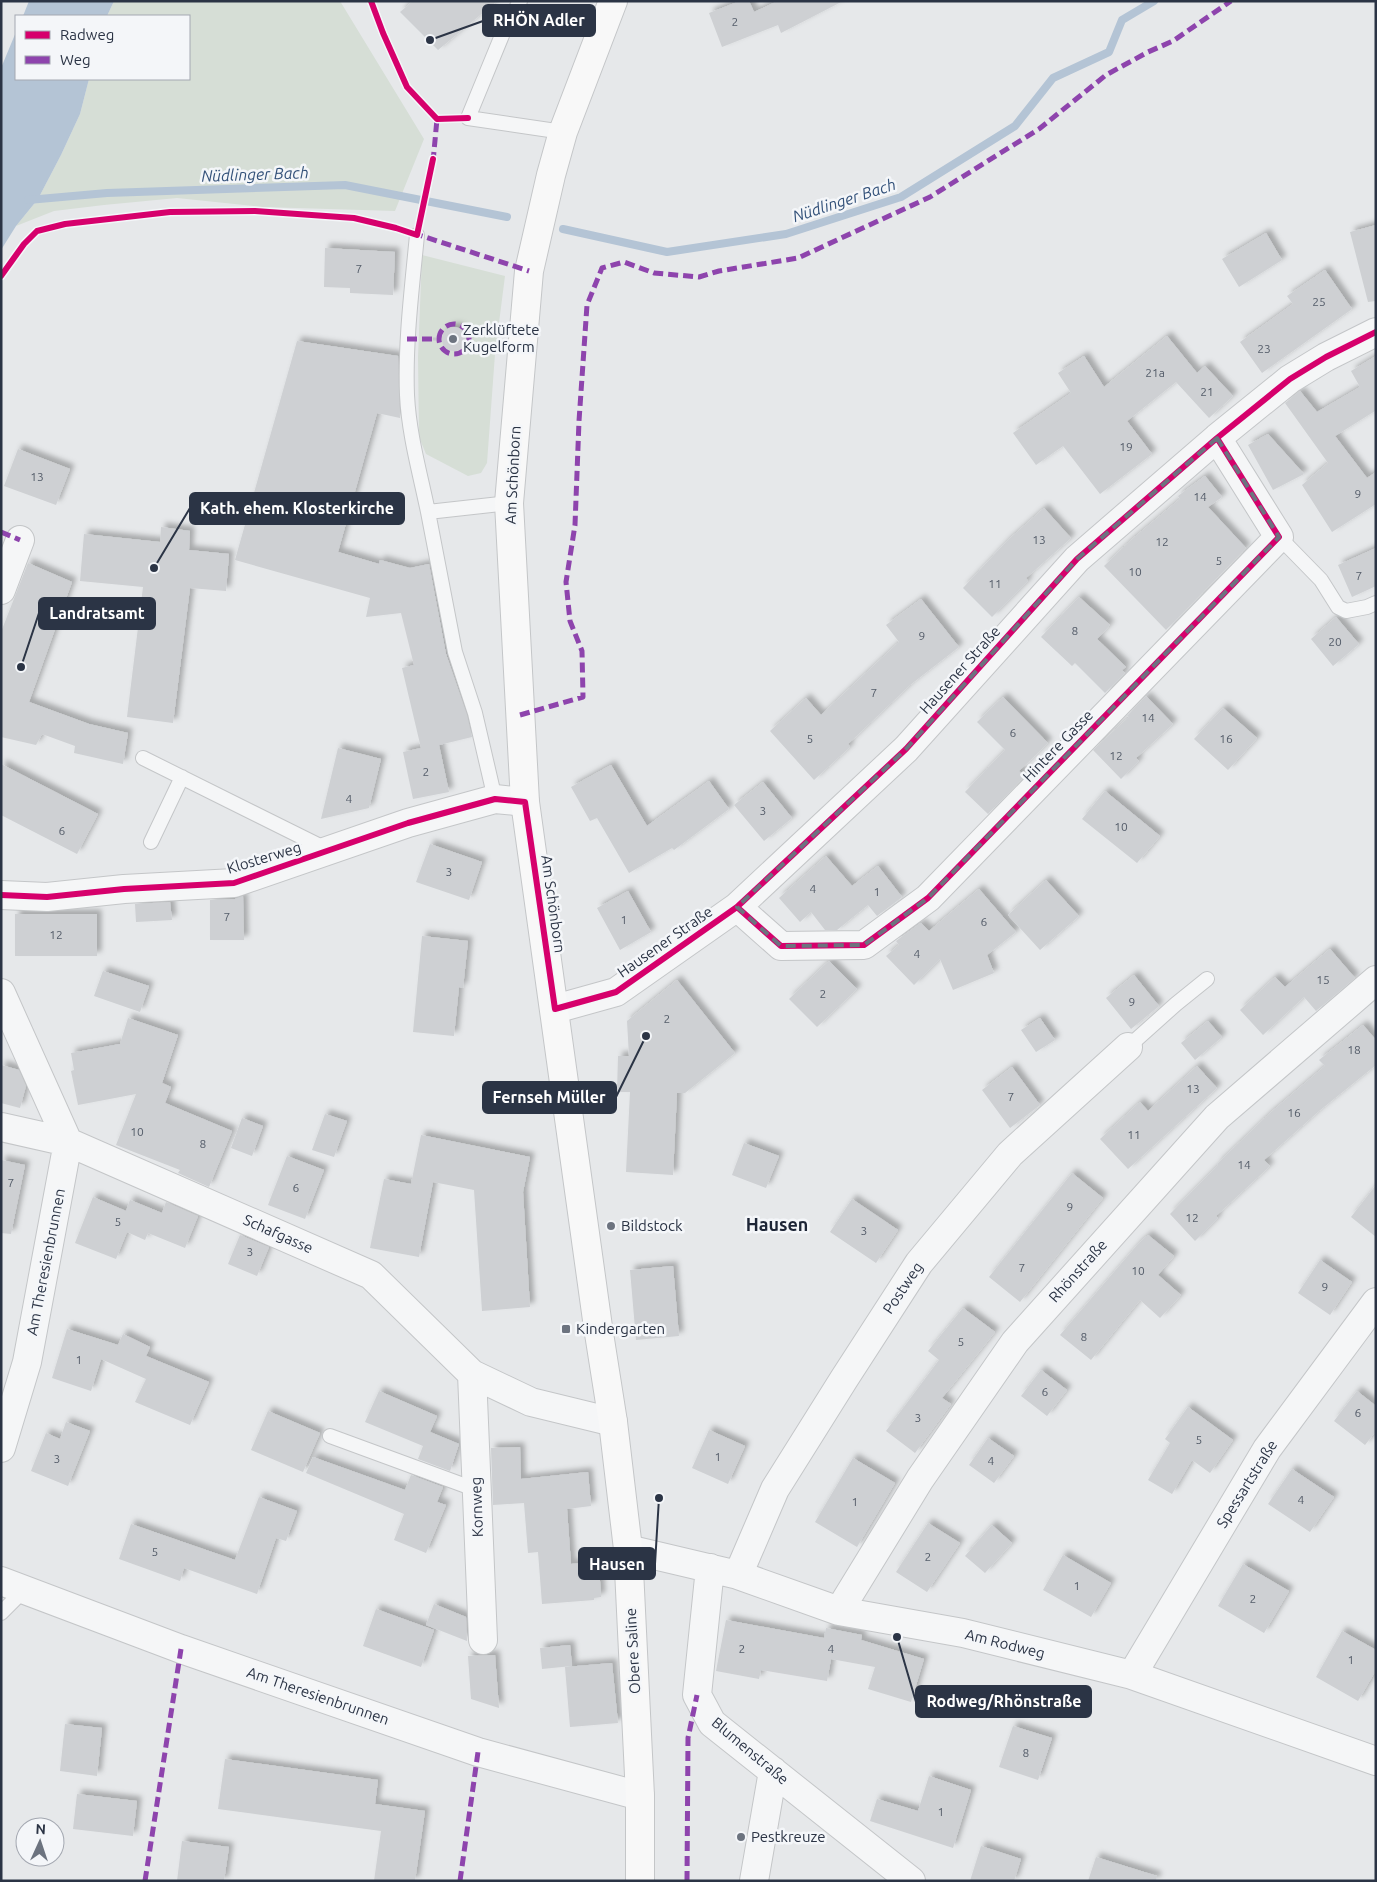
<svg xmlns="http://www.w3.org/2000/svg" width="1377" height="1882" font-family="Ubuntu,sans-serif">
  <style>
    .green { fill: #d6ded6 }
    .water { fill: #b4c4d5 }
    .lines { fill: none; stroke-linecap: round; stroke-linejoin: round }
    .stream { stroke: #b4c4d5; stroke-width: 8 }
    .building { fill: #ced0d3; filter: url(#shadow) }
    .service-casing { stroke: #c4c6c8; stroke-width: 16 }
    .minor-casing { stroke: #c4c6c8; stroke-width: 30 }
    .secondary-casing { stroke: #c4c6c8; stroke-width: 30 }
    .path { stroke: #c5c6ca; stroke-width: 3; stroke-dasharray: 4 4; stroke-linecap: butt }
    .service { stroke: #f5f6f7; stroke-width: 14 }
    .minor { stroke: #f5f6f7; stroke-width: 28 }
    .secondary { stroke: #f8f8f8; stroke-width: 28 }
    .quiet { stroke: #8e44ad; stroke-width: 5; stroke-dasharray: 10 5; stroke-linecap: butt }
    .cycleway-casing { stroke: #f4f6f9; stroke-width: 9 }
    .cycleway { stroke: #d6006c; stroke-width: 6 }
    .marked { fill: none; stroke: #6c737f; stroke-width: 4; stroke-dasharray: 10 6; stroke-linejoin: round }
    .poi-dot { fill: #6c737f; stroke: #f4f6f9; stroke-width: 2 }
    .labels { text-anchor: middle; stroke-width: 5; stroke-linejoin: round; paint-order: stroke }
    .number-label { font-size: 12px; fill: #545c69 }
    .poi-label { font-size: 15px; fill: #2b3445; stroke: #f4f6f9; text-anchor: start }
    .street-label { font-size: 15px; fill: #2b3445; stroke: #f4f6f9 }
    .water-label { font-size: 16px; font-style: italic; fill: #34527a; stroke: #f4f6f9 }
    .quarter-label { font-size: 18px; font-weight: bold; fill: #1d2536; stroke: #f4f6f9 }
    .leader { fill: none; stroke: #2b3445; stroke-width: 2 }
    .callout-dot { fill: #2b3445; stroke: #f4f6f9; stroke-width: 2 }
    .callout { fill: #2b3445; stroke: #2b3445; stroke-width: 2 }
    .callout-label { font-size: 16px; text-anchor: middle; font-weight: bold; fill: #fff }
  </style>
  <defs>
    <filter id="shadow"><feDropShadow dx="4.5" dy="-4.5" stdDeviation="2.5" flood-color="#0004"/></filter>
  </defs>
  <rect width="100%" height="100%" fill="#e6e8ea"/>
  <!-- green -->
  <path class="green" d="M114,1H340L424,139L395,211L262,207L177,198L104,205L54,211L16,226L38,199L61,155L80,114L89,79H189V16H107Z
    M422,255L505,276L495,354L487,463L481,473L468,476L426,454L419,437L418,357Z"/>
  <!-- water -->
  <path class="water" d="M29,1H114L107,16H23Z
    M16,32V79H89L80,114L61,155L38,199L16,226L1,250V68Z"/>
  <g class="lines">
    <!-- stream -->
    <path class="stream" d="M28,200L107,193L345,185L507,217
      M563,229L667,252L786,234L901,197L1015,126L1053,78L1109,52L1122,20L1154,1"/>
  </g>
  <!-- building -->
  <path class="building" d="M413,1H497L438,50L400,12Z
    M740,1H749L754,12L778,1H843L781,33L778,25L722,47L709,13Z
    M1376,225V301L1368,302L1350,232Z
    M1266,233L1282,260L1239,287L1222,259Z
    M325,248L395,252L393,295L350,293V288L324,287Z
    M1325,270L1352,309L1262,373L1240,342L1293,304L1287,296Z
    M442 339a12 12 0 1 1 24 0a12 12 0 1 1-24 0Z
    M1167,336L1197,373L1205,366L1233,396L1209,418L1176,382L1127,421L1152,454L1100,494L1063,446L1036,465L1013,433L1071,393L1058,373L1084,356L1104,387Z
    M297,341L398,356L400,418L377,413L338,552L379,564L380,560L410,568L429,564L446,654L467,715L472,737L439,745L449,792L413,799L403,752L421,748L402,668L414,665L401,613L366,617L370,598L235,560Z
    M1376,356V413L1375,411L1335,436L1367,478L1376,472V504L1332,532L1302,485L1328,463L1285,403L1300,391L1317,412L1360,387L1351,371Z
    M1268,434L1304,474L1273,490L1248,445Z
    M18,449L70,469L56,505L4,486Z
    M1205,476L1222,497L1208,507L1246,548L1166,630L1104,566L1130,541L1180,499L1178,496Z
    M1044,508L1071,538L1026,578L1028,581L992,617L963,588L1007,541Z
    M161,527L190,531L189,550L229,554L226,591L190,588L173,723L127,717L143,587L80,581L84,534L160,542Z
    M1376,548V586L1352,597L1338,565Z
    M28,563L72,582L29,702L89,724L128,733L123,764L74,753L75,746L42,734L36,745L1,737V632Z
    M1079,597L1110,625L1097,639L1126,667L1122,670L1125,673L1105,693L1075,663L1072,666L1041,637Z
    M921,599L959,647L910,685L848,744L850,747L814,780L770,731L806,698L821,715L899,642L886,625Z
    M1336,617L1359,644L1333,666L1311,639Z
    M1146,696L1173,724L1136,758L1139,761L1121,779L1093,750L1129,717L1127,716Z
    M1003,697L1048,743L1019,771L1025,776L988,814L965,792L1005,750L977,722Z
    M1223,708L1257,738L1228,770L1194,739Z
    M338,748L381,759L369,808L321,819Z
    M1,764L98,814L77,854L1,815Z
    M611,765L647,826L709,781L729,809L674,850L672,848L629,873L597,818L590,821L571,787Z
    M763,782L792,818L764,841L734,805Z
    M1105,791L1160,836L1137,863L1082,819Z
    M430,844L482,862L469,900L416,882Z
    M826,856L852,886L878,866L902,897L877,916L868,905L837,930H825L811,912L800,922L779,898Z
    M1046,880L1079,916L1040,950L1008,915Z
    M979,889L1016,932L987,955L994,973L953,990L940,959L914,985L886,956L899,945L896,941L921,923L929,931Z
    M628,891L651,932L620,950L597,908Z
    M243,896L244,940H210V900L235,899Z
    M170,902L172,920L136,922L135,904Z
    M15,914H97V956H15Z
    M422,936L468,941L463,988L459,987L454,1036L413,1032Z
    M1330,949L1355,978L1316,1011L1304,997L1263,1035L1240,1010L1275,977L1285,987Z
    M829,961L857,989L817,1027L789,999Z
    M103,971L149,986L140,1012L94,996Z
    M1134,975L1159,1006L1131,1029L1106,998Z
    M677,980L735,1053L685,1093H677L673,1175L626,1172L630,1092H617L618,1056H629L627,1021Z
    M128,1018L178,1035L162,1083L171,1087L165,1103L232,1131L209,1187L178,1173L180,1170L116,1145L136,1094L78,1105L71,1071L74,1070L71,1053L120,1044Z
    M1040,1018L1055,1040L1036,1052L1021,1030Z
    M1208,1021L1222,1037L1195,1060L1181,1043Z
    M1363,1025L1376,1040V1065L1319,1111L1264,1160L1270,1166L1216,1216L1218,1218L1195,1241L1170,1214L1218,1165L1217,1164L1269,1114L1325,1066L1319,1060Z
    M1,1065L19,1070L26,1086L20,1108L1,1103Z
    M1197,1066L1217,1088L1128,1169L1100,1139L1140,1102L1148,1111Z
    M1012,1067L1040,1105L1010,1128L982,1090Z
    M325,1114L347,1121L334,1157L312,1150Z
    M242,1118L263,1126L252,1156L231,1148Z
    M421,1135L530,1157L523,1192L530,1307L482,1311L474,1190L433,1182L419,1257L370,1248L384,1179L411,1184Z
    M744,1143L779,1156L766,1188L732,1175Z
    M287,1156L324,1170L305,1219L268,1205Z
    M1,1160L25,1165L11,1234L1,1233Z
    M1072,1173L1103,1198L1020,1302L989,1277Z
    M1376,1185V1237L1351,1217Z
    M93,1197L126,1211L130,1200L162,1213L166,1202L198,1216L185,1248L148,1233L145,1240L127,1232L116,1259L75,1243Z
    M852,1199L898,1230L876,1263L830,1232Z
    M240,1235L269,1247L257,1276L228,1264Z
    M1148,1235L1174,1256L1158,1275L1181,1295L1160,1318L1140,1300L1091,1360L1060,1335L1138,1244Z
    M1320,1260L1352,1282L1330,1315L1298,1293Z
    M673,1266L679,1336L636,1340L630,1270Z
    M963,1308L995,1332L942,1398L951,1404L915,1453L886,1431L939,1360L928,1351Z
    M67,1329L118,1345L123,1334L150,1347L146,1356L209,1382L190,1425L135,1402L146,1379L101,1359L91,1391L52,1378Z
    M1041,1370L1067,1390L1047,1416L1021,1396Z
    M379,1391L437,1416L430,1432L459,1444L450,1471L418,1459L423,1446L365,1422Z
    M1357,1391L1376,1406V1431L1365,1445L1334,1421Z
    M1188,1407L1233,1440L1210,1473L1192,1460L1172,1494L1148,1480L1170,1443L1165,1439Z
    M268,1411L320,1433L303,1472L251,1450Z
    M66,1422L90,1431L68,1486L31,1471L46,1433L60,1439Z
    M709,1430L745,1446L728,1484L692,1468Z
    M988,1438L1014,1456L994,1483L969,1465Z
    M520,1447L521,1479L588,1472L591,1506L567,1509L571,1564L592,1562V1565H599L601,1597L594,1598V1600L542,1604L538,1552L528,1553L524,1503L493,1505L491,1448Z
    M313,1457L405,1490L411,1475L443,1487L437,1502L446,1505L426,1553L394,1540L404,1514L306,1473Z
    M853,1458L895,1483L857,1547L815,1522Z
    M1292,1469L1334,1497L1310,1532L1268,1504Z
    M259,1497L297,1511L286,1541L276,1538L257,1594L184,1568L180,1581L119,1559L131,1524L235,1560Z
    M928,1523L960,1543L927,1592L896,1572Z
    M992,1525L1012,1543L985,1573L965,1556Z
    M1063,1555L1111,1583L1091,1617L1043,1590Z
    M1243,1564L1289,1591L1264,1633L1218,1606Z
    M434,1604L466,1617L467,1641L426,1625Z
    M376,1609L434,1630L421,1667L363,1646Z
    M726,1620L824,1638L826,1628L862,1635L861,1640L924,1659L911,1702L868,1689L875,1667L831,1659L827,1681L761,1670L759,1679L716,1671Z
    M1342,1631L1376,1650V1670L1358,1701L1316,1677Z
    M570,1645L572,1666L542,1669L540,1648Z
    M495,1655L499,1708L471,1699L468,1656Z
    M612,1663L618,1723L570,1727L565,1667Z
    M65,1724L102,1728L97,1776L60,1771Z
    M1013,1726L1052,1738L1038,1780L999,1767Z
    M225,1759L378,1780L375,1804L425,1811L415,1881H374L381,1831L218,1809Z
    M929,1776L971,1790L953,1848L870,1821L877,1799L918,1811Z
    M77,1794L137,1801L133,1836L73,1829Z
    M182,1841L229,1847L224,1881H177Z
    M981,1846L1021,1859L1014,1881H970Z
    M1096,1857L1157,1876L1156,1881H1088Z"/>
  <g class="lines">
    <defs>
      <path id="service" d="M520,1L505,28L468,118L563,132
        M417,235C412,288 405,342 407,395C409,435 420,473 428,512
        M1279,537L1321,580L1338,607L1346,611L1367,607L1376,603
        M143,758L328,850
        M495,799L475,713L455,652L428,512L509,503
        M151,842L182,777
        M1128,1047L1176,1004L1207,979
        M330,1436L477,1490
        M1,1613L24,1590"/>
      <path id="minor" d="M1,590L20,540
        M1,895L47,897L124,889L234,883L408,823L495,799L525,802
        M737,907L781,946L864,945L928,898L1279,537L1217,438
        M1,993L68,1142L371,1275L472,1374L531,1402L613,1422
        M555,1009L616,992L737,907L906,749L1077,559L1217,438L1290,379L1326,357L1376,332
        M1,1127L68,1142L27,1362L1,1448
        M472,1374L483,1640
        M628,1549L738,1575L839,1611L963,1633L1132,1675L1376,1761
        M710,1568L697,1695L712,1723L911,1881
        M738,1575L775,1489L844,1379L919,1263L1010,1154L1128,1047
        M1,1581L181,1649L478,1752L640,1796
        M839,1611L920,1479L1015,1342L1217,1117L1376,980
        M1132,1675L1267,1449L1376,1302
        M754,1881L773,1771"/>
      <path id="secondary" d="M613,1L563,132L551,175L529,271L509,503L525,802L598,1327L613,1422L628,1549L640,1796V1881"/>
    </defs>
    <!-- service casing -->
    <use href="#service" class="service-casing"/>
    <!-- minor casing -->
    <use href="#minor" class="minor-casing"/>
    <!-- secondary casing -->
    <use href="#secondary" class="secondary-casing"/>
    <!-- path -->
    <path class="path" d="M433,339H436"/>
    <!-- service -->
    <use href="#service" class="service"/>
    <!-- minor -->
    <use href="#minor" class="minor"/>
    <!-- secondary -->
    <use href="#secondary" class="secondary"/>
    <!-- quiet -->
    <path class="quiet" d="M433,162L437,119L434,116
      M413,233L529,271
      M439 339a15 15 0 1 1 30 0a15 15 0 1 1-30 0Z
      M407,339H433
      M1,532L20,540
      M520,715L583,697L582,651L570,621L566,582L575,525L579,421L587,305L602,268L624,262L654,273L699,277L719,271L798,258L930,197L1039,129L1106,75L1148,52L1173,41L1231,1
      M145,1881L181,1649
      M460,1881L478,1752
      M687,1881L688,1738L697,1695"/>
    <defs>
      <path id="cycleway" d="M371,1L383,33L407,87L437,119L468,118
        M1,276L24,244L37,231L65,224L170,212L255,211L354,218L396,228L417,235L433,159
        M1,895L47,897L124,889L234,883L408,823L495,799L525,802L555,1009L616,992L737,907L906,749L1077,559L1217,438L1290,379L1326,357L1376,332
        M737,907L781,946L864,945L928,898L1279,537L1217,438"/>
    </defs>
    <!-- cycleway casing -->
    <use href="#cycleway" class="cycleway-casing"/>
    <!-- cycleway -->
    <use href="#cycleway" class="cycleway"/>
  </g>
  <!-- marked area -->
  <path class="marked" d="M1217,438L1279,537L928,898L864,945L781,946L737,907L906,749L1077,559Z"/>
  <!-- markers -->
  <g class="poi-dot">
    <circle cx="453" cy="339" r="5"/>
    <circle cx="611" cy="1226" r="5"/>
    <rect x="561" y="1324" width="10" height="10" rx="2.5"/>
    <circle cx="741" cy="1837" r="5"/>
  </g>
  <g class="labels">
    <!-- number labels -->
    <g class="number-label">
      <text x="735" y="26">2</text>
      <text x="359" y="273">7</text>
      <text x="1319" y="306">25</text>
      <text x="1264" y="353">23</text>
      <text x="1155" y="377">21a</text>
      <text x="1207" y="396">21</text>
      <text x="1126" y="451">19</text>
      <text x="37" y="481">13</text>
      <text x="1358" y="498">9</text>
      <text x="1200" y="501">14</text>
      <text x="1039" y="544">13</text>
      <text x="1162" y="546">12</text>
      <text x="1219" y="565">5</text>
      <text x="1135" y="576">10</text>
      <text x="1359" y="580">7</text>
      <text x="995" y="588">11</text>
      <text x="1075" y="635">8</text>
      <text x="922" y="640">9</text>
      <text x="1335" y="646">20</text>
      <text x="874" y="697">7</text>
      <text x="1148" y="722">14</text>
      <text x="1013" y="737">6</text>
      <text x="810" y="743">5</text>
      <text x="1226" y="743">16</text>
      <text x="1116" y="760">12</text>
      <text x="426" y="776">2</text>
      <text x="349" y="803">4</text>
      <text x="763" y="815">3</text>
      <text x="1121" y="831">10</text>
      <text x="62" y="835">6</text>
      <text x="449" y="876">3</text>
      <text x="813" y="893">4</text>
      <text x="877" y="896">1</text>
      <text x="227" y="921">7</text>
      <text x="624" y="924">1</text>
      <text x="984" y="926">6</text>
      <text x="56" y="939">12</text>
      <text x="917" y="958">4</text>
      <text x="1323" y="984">15</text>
      <text x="823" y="998">2</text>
      <text x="1132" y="1006">9</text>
      <text x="667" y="1023">2</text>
      <text x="1354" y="1054">18</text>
      <text x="1193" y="1093">13</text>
      <text x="1011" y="1101">7</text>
      <text x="1294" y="1117">16</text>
      <text x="137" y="1136">10</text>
      <text x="1134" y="1139">11</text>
      <text x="203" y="1148">8</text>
      <text x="1244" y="1169">14</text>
      <text x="11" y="1187">7</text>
      <text x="296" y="1192">6</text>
      <text x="1070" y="1211">9</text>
      <text x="1192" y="1222">12</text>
      <text x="118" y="1226">5</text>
      <text x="864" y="1235">3</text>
      <text x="250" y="1256">3</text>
      <text x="1022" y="1272">7</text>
      <text x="1138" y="1275">10</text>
      <text x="1325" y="1291">9</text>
      <text x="1084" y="1341">8</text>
      <text x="961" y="1346">5</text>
      <text x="79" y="1364">1</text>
      <text x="1045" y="1396">6</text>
      <text x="1358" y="1417">6</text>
      <text x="918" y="1422">3</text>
      <text x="1199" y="1444">5</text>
      <text x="718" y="1461">1</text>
      <text x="57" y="1463">3</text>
      <text x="991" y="1465">4</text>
      <text x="1301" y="1504">4</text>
      <text x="855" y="1506">1</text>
      <text x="155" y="1556">5</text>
      <text x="928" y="1561">2</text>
      <text x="1077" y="1590">1</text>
      <text x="1253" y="1603">2</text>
      <text x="742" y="1653">2</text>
      <text x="831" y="1653">4</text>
      <text x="1351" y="1664">1</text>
      <text x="1026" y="1757">8</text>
      <text x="941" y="1816">1</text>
    </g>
    <!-- poi labels -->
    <g class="poi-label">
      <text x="463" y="335">Zerklüftete<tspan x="463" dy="17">Kugelform</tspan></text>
      <text x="621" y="1231">Bildstock</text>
      <text x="576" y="1334">Kindergarten</text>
      <text x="751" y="1842">Pestkreuze</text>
    </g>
    <!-- street labels -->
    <g class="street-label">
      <text transform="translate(513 475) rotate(-87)" y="5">Am Schönborn</text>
      <text transform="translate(960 670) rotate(-48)" y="5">Hausener Straße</text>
      <text transform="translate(1058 746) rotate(-46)" y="5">Hintere Gasse</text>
      <text transform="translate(264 858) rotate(-17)" y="5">Klosterweg</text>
      <text transform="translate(553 904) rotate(82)" y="5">Am Schönborn</text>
      <text transform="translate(665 942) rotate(-35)" y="5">Hausener Straße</text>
      <text transform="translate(278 1234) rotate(24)" y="5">Schafgasse</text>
      <text transform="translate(46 1262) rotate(-79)" y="5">Am Theresienbrunnen</text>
      <text transform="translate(1078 1271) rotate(-48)" y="5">Rhönstraße</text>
      <text transform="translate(903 1288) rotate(-56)" y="5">Postweg</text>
      <text transform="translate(1247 1484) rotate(-58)" y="5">Spessartstraße</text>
      <text transform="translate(477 1507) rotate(-92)" y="5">Kornweg</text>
      <text transform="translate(1005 1644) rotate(14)" y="5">Am Rodweg</text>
      <text transform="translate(633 1651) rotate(-93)" y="5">Obere Saline</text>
      <text transform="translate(318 1696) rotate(19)" y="5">Am Theresienbrunnen</text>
      <text transform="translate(750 1751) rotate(40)" y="5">Blumenstraße</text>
    </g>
    <!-- water labels -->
    <g class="water-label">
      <text transform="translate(255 174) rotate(-2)" y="6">Nüdlinger Bach</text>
      <text transform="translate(844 200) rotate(-18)" y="6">Nüdlinger Bach</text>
    </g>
    <!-- quarter labels -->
    <g class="quarter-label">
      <text x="777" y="1231">Hausen</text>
    </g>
  </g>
  <!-- callouts -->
  <path class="leader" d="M430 40L483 21M154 568L190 508M21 667L39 613M646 1036L616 1097M659 1498L655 1564M897 1637L916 1702"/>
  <g class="callout-dot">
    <circle cx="430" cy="40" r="5"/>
    <circle cx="154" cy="568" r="5"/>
    <circle cx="21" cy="667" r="5"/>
    <circle cx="646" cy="1036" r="5"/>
    <circle cx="659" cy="1498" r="5"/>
    <circle cx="897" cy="1637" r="5"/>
  </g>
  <g class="callout">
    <rect x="483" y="5" width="112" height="31" rx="5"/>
    <rect x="190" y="493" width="214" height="31" rx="5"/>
    <rect x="39" y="598" width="116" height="31" rx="5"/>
    <rect x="483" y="1082" width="133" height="31" rx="5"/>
    <rect x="579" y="1548" width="76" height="31" rx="5"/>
    <rect x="916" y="1686" width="175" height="31" rx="5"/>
  </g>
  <g class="callout-label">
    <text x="539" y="26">RHÖN Adler</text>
    <text x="297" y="514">Kath. ehem. Klosterkirche</text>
    <text x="97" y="619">Landratsamt</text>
    <text x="549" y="1103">Fernseh Müller</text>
    <text x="617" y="1570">Hausen</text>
    <text x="1004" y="1707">Rodweg/Rhönstraße</text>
  </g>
  <!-- border -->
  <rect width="1377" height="1882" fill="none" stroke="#2b3445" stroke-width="5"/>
  <!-- legend -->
  <rect x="15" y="15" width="175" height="65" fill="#f4f6f9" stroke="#a4a8b1"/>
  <rect x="25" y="31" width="25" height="8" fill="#d6006c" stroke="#a4a8b1"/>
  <text x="60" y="40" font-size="15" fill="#2b3445">Radweg</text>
  <rect x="25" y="56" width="25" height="8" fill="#8e44ad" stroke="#a4a8b1"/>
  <text x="60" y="65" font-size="15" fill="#2b3445">Weg</text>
  <!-- north arrow -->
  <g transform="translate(40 1842) rotate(3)"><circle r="24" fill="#f4f6f9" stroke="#a4a8b1"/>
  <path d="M0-4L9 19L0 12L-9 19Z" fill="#6c737f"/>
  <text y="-8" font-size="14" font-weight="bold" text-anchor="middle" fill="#2b3445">N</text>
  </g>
</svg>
